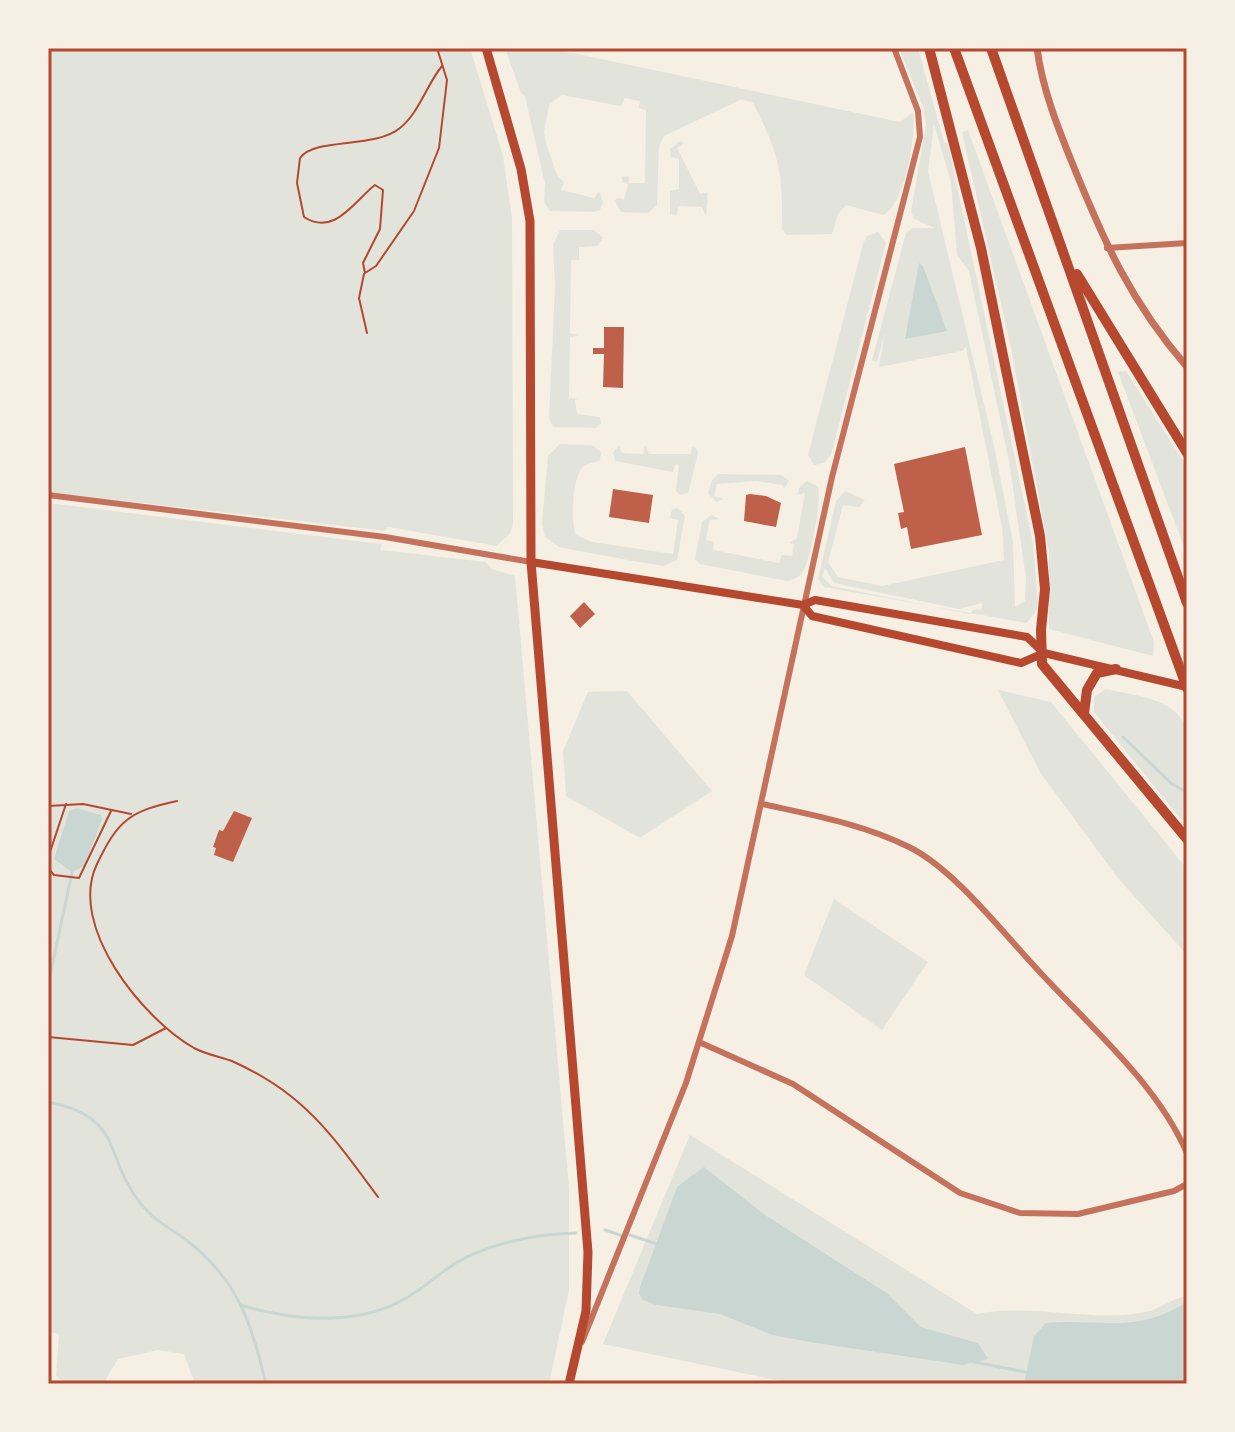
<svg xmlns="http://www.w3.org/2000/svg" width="1235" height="1432" font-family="Barlow,sans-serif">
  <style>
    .green { fill: #e2e4dc; fill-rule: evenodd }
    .water { fill: #c9d6d2 }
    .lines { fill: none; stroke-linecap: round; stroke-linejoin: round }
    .stream { stroke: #c9d6d2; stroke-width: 3 }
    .building { fill: #bf614a }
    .path { stroke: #b5482f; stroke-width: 2 }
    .minor { stroke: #c5725c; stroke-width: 6 }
    .tertiary { stroke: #c5725c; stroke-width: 7 }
    .secondary { stroke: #b5482f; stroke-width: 8 }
    .primary { stroke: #b5482f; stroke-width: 9 }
    .motorway { stroke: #b5482f; stroke-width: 10 }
    .neatline { fill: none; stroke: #b5482f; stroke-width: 3 }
  </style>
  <rect width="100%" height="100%" fill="#f6efe4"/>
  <!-- green -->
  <path class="green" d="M48,48H470L503,156L512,218L513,519C513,537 506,535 497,546L388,527L385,531L48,492Z
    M505,48H549L900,122L913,112C917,133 904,208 883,215L846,205L838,214L832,234L786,235L782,229C783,172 779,153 753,103L742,99L664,136L659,146L657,205L648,213L621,212L615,201L617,198L624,199L628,184L622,182V177L629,176V183H645L646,110L639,108L640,101L625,98L621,106L562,95L549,105L544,132L546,143L557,175L564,182L561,190L594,198L599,191L603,202L600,210L594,212L550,211L544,202L545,184L525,96L521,93Z
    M899,48H918L944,142L948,144L1033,543L1038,603L1035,613L1026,623L824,587L818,579L836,501L845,491L865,500L859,507L843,505L828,562L838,577L882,586L1004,560L1002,527L966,347L962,351L879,367L885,333L877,362L872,360L906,233L913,228H935L914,219L911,211L926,126L923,107ZM934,124L951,182L957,255L969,271L1009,461L1026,578L1025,601L1015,607L1013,542L994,446L928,171ZM825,568L834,583L959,609L982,603V609L973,610L970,614L832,586L822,577Z
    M968,130L1154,642L1153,656L1049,629V552L1011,348L962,132Z
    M680,141L684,143L677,148L700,194L708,192L706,216L702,207L678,206L677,215L670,214V191L679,189V159L671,157L670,149Z
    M560,230H594L603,238L597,246L579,247V260H571L570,333L579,335L570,337L569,398L578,399L575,400L577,414L600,417L601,424L595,428L553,427L549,418L555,286L553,245Z
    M878,232L886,243L831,455L824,463L814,465L808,455L863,244L867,236Z
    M1126,371L1187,467V555L1118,372Z
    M560,444L592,445L601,452L600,460C595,463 587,463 583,467C572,477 571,523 576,535L592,542L673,554L678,520L670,518L672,509L678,508L685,516L677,560L664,566L627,560L559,547L545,537L542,523L548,456Z
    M645,445L649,454H691L692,447L696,448L698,454L688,493L680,495L676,491L679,465L675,464L673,472L615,461L613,452L619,446L622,453L643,454Z
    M718,474L782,475L789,481L784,489L782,485L756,481L717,484L714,496L723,499L716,502L708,493L712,480Z
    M807,481L818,487C822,498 810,565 802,573C799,577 793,580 787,581L700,564L695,559L702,522L711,515L719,519L710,520L706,540L714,542L713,550L779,563L782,555L792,556L794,544L789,543L797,538L805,493L798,495L799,488Z
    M48,503L382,544L380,550L486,562L492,569L515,576L569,1188V1290L549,1384H195L184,1354L158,1350L118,1359L106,1379L108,1384H67L56,1376L59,1334L48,1332Z
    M1106,689C1135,696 1175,697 1187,729V827L1094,712V697Z
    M998,690L1051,702L1187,869V955L1117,877L1040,772Z
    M627,691L712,791L640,838L566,796L563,751L588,692Z
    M834,899L928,962L882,1030L804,975Z
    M690,1135L977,1314C1031,1303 1091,1323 1146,1312C1160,1309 1172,1298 1187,1296V1384H795L603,1344Z"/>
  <!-- water -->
  <path class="water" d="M919,263L923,266L947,331L905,339Z
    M77,808L101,815L102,820L84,866L72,872L54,859L69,811Z
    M704,1167L765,1215L888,1294L921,1327L978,1343L988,1359L963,1365L810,1342L772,1335L720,1314L656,1305L643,1300L639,1294L640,1287L677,1187Z
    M1187,1302V1384H1024L1034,1336L1046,1323C1102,1318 1134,1335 1187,1302Z"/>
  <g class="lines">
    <!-- stream -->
    <path class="stream" d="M1123,737L1172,784L1187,792
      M48,985L73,868
      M48,1102C125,1117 103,1157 141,1204C154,1221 172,1229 189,1242C239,1282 252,1325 266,1384
      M605,1230L623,1236
      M630,1235L657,1244
      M241,1305C293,1321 359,1327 408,1297C429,1285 447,1265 469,1256C502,1241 540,1234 576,1233
      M974,1362L1030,1373"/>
  </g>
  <!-- building -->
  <path class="building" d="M604,327H624L623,388L603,387L604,354H593V348H604Z
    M965,447L982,535L911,549L907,527L901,529L898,513L904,512L894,464Z
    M613,489L653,495L649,523L609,517Z
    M750,494L766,496L781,503L776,527L744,521L746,495Z
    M584,602L595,614L580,628L570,616Z
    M234,811L252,818L233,862L214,855L216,848L213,847L219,830L223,831Z"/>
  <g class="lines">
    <!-- path -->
    <path class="path" d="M437,48L447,80L439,148L414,211L376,266L365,273L363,263L380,229L383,190L375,185C355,200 335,237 304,217L297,183L300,158C315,137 375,149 400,128C419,113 427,84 442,66
      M364,274L359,298L367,333
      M177,801C130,811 118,820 97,864C67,926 143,1019 194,1048C207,1055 222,1057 234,1062C254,1071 274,1083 292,1097C327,1125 352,1162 378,1197
      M48,806L83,804L131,814
      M48,858L66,804
      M48,868L54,875L79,878L111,811
      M48,1037L133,1045L166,1028"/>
    <!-- minor -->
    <path class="minor" d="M1107,248L1187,243
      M48,495L385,537L531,562
      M762,804C812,815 863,824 909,847C954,869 1002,932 1037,969C1088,1025 1156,1082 1187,1153
      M699,1042L793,1084L960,1193L1020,1213L1078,1214L1174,1191L1187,1184
      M582,1342L686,1083L732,936L832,477L920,137L918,111L894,48"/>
    <!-- tertiary -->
    <path class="tertiary" d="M1037,48C1042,88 1058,128 1073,165C1105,244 1131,302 1187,367"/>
    <!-- secondary -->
    <path class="secondary" d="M531,562L803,605L815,600L1027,637L1044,653L1187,687
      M803,605L812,616L1021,663L1044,653"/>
    <!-- primary -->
    <path class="primary" d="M486,48L521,169L530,221L531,562L588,1252L586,1311L569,1384"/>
    <!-- motorway -->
    <path class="motorway" d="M929,48L981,248L1040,536L1045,589L1041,630L1042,664L1187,839
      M954,48L1187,688
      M991,48L1187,603
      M1077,274L1187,453
      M1084,713L1087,690L1097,673L1116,669"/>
  </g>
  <!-- border -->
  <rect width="1235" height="1432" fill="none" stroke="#f6efe4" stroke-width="100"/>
  <rect x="50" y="50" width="1135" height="1332" class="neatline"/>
</svg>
